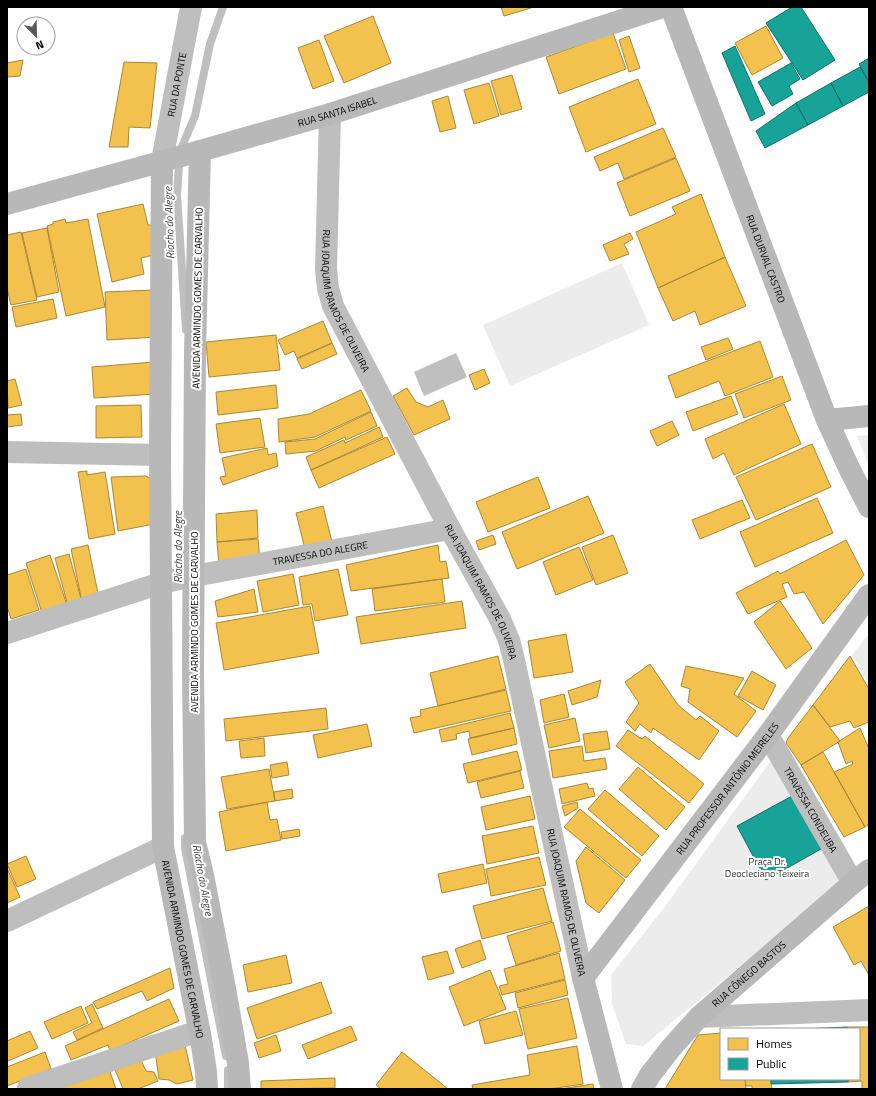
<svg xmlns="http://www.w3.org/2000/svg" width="876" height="1096" font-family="'Titillium Web',sans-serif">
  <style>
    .green { fill: #ececec }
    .water { fill: #bfbfbf }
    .homes { fill: #f2c14e; stroke: #a98737 }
    .public { fill: #17a398; stroke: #10726a }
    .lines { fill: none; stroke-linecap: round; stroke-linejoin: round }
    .stream { stroke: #bfbfbf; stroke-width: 8 }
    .street { stroke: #bebebe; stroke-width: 22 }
    .secondary { stroke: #b8b8b8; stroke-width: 22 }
    .labels { text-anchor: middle; stroke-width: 4; stroke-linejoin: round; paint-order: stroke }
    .street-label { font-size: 10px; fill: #000; stroke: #fff }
    .park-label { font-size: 10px; fill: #333; stroke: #fff }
    .water-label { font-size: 11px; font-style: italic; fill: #444; stroke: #fff }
  </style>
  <rect width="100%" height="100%" fill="#fff"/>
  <!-- green -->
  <path class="green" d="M622,263L649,325L510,386L483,325Z
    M869,435V466L857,436Z
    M869,633V684L852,655Z
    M775,755L844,882L765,946L643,1046L626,1044L612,1004L611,975L664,908Z"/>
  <!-- water -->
  <path class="water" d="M456,353L467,377L424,396L414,372Z"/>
  <!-- homes -->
  <path class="homes" d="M501,7H530L531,8L504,16Z
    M373,16L391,63L344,83L324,36Z
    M766,26L783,58L752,75L735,43Z
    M613,33L626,69L559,94L546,57Z
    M629,36L640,68L629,72L619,40Z
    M319,40L334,81L313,89L298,48Z
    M23,60L20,76L7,77V63Z
    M124,62L157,63L150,128L129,127L128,147H109Z
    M512,75L522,109L501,115L491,81Z
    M638,79L656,124L586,152L569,107Z
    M489,83L499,116L474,124L464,90Z
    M448,96L456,128L440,132L432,101Z
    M663,128L676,157L624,179L618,163L600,171L594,157Z
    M676,158L690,191L630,216L617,183Z
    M701,194L725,257L658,288L636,232L676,214L672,207Z
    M143,204L148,225H152L158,254L141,258L144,274L112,282L97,214Z
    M65,219L66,223L88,219L105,307L66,316L47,226L53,224V222Z
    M47,228L59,292L37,297L22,233Z
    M21,232L37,300L11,305L7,288V235Z
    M630,233L633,239L624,244L629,254L610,261L603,245Z
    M725,257L746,306L700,325L695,311L673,321L658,288Z
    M154,290L157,337L107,340L105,292Z
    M53,299L57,318L16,327L12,307Z
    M323,321L332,343L297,358L294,351L285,355L278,340Z
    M276,335L280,370L209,377L206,342Z
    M728,338L733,349L706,360L701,347Z
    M760,341L773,377L725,396L719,381L676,398L668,376Z
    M332,343L337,354L302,369L297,359Z
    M154,362L155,394L94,398L92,367Z
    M484,369L490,383L475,390L469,375Z
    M782,376L791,400L744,418L735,394Z
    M15,379L22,405L8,408L7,381Z
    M276,385L278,408L218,415L216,392Z
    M407,388L416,402L428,407L443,400L450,419L414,435L393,396Z
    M361,390L371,411L315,437L279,442L278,419L309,414Z
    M731,396L738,414L693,431L686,412Z
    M784,404L801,444L734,475L724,453L713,459L705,439Z
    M141,405L142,437L96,438V406Z
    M371,412L377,426L346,440L345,437L316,451L286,454L285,442L315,439Z
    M21,414L22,425L7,427V415Z
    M260,418L265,447L220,453L216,424Z
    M672,421L679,435L657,446L650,431Z
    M379,427L383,437L311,470L306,457L344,440L345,443Z
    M387,437L395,454L319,488L311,470Z
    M812,444L831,487L756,520L736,477Z
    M267,448L268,455L276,453L278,466L223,485L220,477L226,476L222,458Z
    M87,471V475L105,472L115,534L89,539L78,472Z
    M146,476L153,480L154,524L118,531L111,477Z
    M538,477L550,508L488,532L476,502Z
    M588,496L604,533L517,569L502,532Z
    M817,498L833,533L755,567L740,532Z
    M742,500L750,518L700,539L692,520Z
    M323,506L333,546L306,553L296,513Z
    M257,510L258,538L217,542L216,514Z
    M493,535L496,544L479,550L476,541Z
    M613,535L628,573L596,585L582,547Z
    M258,539L260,561L219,565L217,542Z
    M846,540L864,575L823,624L804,592L794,594L788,582L782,584L787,597L748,614L736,593L778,571L780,574Z
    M88,545L99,598L82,602L71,549Z
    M438,545L440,562L446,561L449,578L351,591L346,565Z
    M579,547L593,580L556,595L543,562Z
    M69,554L83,606L69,610L55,558Z
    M50,555L67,605L42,613L26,563Z
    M26,569L39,610L11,619L7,606V575Z
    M338,569L348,615L315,621L312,604L303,605L299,577Z
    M293,574L299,605L263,612L257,581Z
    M442,579L445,602L375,611L372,589Z
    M254,589L258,612L218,617L215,601Z
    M462,601L466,628L361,644L356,617Z
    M780,601L812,648L786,669L754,622Z
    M310,606L319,653L224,670L216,623Z
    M566,634L573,672L534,678L528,641Z
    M498,656L506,689L438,706L430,673Z
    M850,656L869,689V722L854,728L850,721L830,727L813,705Z
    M650,664L678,705L696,720L700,716L719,731L699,760L653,728L651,733L640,724L635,731L626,722L639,703L625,682Z
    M686,666L744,678L734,694L756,711L737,737L688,702L690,689L681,686Z
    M752,671L776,685L763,710L738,696Z
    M601,680L597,697L572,705L568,691Z
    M506,690L511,711L414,733L410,718L421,716L420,710Z
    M564,694L569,717L544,723L540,700Z
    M813,705L840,741L801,765L786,743L788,738Z
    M326,708L328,729L226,741L224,719Z
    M510,713L514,728L470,738L469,731L456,734L457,739L442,742L439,730Z
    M575,718L580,741L549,748L544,725Z
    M367,724L372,746L318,758L313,735Z
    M514,728L517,744L472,755L468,739Z
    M860,728L869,749V824L865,827L834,772L853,764L852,761L846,764L838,742Z
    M628,730L642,739L645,736L704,784L689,803L616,746Z
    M607,731L610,749L586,753L583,734Z
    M264,738L265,756L241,758L239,741Z
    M582,746L584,761L605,758L607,769L553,778L549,751Z
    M517,751L522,770L468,783L463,764Z
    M823,752L865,827L844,837L801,765Z
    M287,762L289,775L272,778L270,765Z
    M638,767L685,807L666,830L619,789Z
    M269,769L275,801L227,809L221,777Z
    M520,771L524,788L481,798L477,782Z
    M587,783L589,789L593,788L595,796L562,804L559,789Z
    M292,789L293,798L275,801L274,792Z
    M605,790L659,836L642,856L588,809Z
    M530,796L535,819L486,830L481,807Z
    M267,802L270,820L277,819L281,840L226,851L219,812Z
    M577,802L578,808L565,816L562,806Z
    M580,809L641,860L626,878L564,827Z
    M533,826L539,853L487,864L482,836Z
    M299,829L300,836L282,839L281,832Z
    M586,847L625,880L599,913L586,903L576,861Z
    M26,856L36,879L17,887L7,864Z
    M539,857L546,885L491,896L486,869Z
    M483,864L487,883L442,893L438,874Z
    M7,868L20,897L7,903Z
    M543,888L552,921L482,939L473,906Z
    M869,906V975L861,961L854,965L833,927Z
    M553,922L561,951L516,965L507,936Z
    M480,940L486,959L462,968L455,949Z
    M447,951L454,973L428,980L422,957Z
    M559,953L565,979L502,995L499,986L508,984L504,969Z
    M286,955L292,983L248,992L243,965Z
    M170,968L174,988L147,1001L142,991L97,1009L93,1002Z
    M490,970L506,1009L464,1026L449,987Z
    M565,980L568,995L518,1008L515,993Z
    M321,982L332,1013L257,1039L247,1008Z
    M568,998L577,1038L528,1049L519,1009Z
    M169,999L179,1021L110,1051L108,1045L71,1060L65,1046Z
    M92,1004L103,1028L77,1040L73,1032L92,1023L85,1008Z
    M81,1006L88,1023L52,1039L44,1022Z
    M516,1011L523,1035L485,1044L479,1021Z
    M351,1026L357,1040L308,1059L302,1045Z
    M847,1027H869V1089H862V1081L848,1082V1079H859V1029H847Z
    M30,1031L38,1048L8,1061L7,1059V1041Z
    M721,1033V1079H745L746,1089H665L698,1035Z
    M276,1035L281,1051L259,1058L254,1043Z
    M184,1041L193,1080L177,1084L169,1080L159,1079L155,1051Z
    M577,1046L583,1084L550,1089H473L472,1085L530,1075L527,1055Z
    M45,1052L51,1069L7,1086V1067Z
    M402,1052L448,1089H381L376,1085Z
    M140,1058L146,1071L154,1072L158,1081L138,1089H123L113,1065Z
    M108,1066L116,1089H56Z
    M335,1078V1088L261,1089V1081Z
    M745,1079H771L772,1089H752V1086H746Z
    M593,1084L594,1089H560Z"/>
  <!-- public -->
  <path class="public" d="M792,7H801L835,60L803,80L766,23Z
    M735,46L765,114L751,121L722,53Z
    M869,58V82L859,64Z
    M791,63L800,79L789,86L793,94L772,106L758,82Z
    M860,67L869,83V92L843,106L831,83Z
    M831,83L843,106L808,125L796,103Z
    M796,103L808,125L765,148L756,131Z
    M792,796L821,849L766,880L737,826Z
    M847,1027V1029H802Z
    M771,1079H848V1082L771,1084Z"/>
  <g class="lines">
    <!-- stream -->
    <path class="stream" d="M186,330L177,195L180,151L195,116L210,44L223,7
      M185,838V848L226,1056
      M228,1070V1089"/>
    <!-- street -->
    <g class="street">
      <path id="s1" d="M330,114L326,269L328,288L333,306L450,529L500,619L509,640L514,660L583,978"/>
      <path id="s2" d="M162,161L191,7"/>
      <path d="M7,452L160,455"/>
      <path id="s3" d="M7,633L161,583L194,576L450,529"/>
      <path id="s4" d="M768,735L853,883"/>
      <path d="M7,921L163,847"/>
      <path d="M699,1017L869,1010"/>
      <path d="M28,1088L199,1031"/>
    </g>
    <!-- secondary -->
    <g class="secondary">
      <path id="s5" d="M671,7L827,420L849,468L869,507"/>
      <path d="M200,151L195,353L193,669L195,842L203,875L225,988L238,1063L240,1089"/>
      <path id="s6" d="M162,161L160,455L163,847L201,1039L206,1072L207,1089"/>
      <path id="s7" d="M7,204L200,151L330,114L663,7"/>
      <path d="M827,420L869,416"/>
      <path id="s8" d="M612,1089L583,978L768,735L869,595"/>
      <path id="s9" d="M642,1089L650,1075L671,1048L699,1017L853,883L869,870"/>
    </g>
  </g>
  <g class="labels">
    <!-- street labels -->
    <g class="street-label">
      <text dy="4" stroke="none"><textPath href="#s2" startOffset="78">RUA DA PONTE</textPath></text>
      <text dy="4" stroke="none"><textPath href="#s7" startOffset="343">RUA SANTA ISABEL</textPath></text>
      <text dy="4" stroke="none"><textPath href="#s5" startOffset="269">RUA DURVAL CASTRO</textPath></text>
      <text transform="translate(197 298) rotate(-89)" y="4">AVENIDA ARMINDO GOMES DE CARVALHO</text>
      <text dy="4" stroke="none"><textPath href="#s1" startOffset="191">RUA JOAQUIM RAMOS DE OLIVEIRA</textPath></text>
      <text dy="4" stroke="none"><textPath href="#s3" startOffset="324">TRAVESSA DO ALEGRE</textPath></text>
      <text dy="4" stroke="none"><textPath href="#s1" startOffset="515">RUA JOAQUIM RAMOS DE OLIVEIRA</textPath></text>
      <text transform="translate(194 622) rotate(-90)" y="4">AVENIDA ARMINDO GOMES DE CARVALHO</text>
      <text dy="4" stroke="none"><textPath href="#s8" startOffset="353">RUA PROFESSOR ANTÔNIO MEIRELES</textPath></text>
      <text dy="4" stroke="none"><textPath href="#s4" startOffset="86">TRAVESSA CONDEUBA</textPath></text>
      <text dy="4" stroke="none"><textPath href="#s1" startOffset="839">RUA JOAQUIM RAMOS DE OLIVEIRA</textPath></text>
      <text dy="4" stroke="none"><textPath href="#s6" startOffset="790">AVENIDA ARMINDO GOMES DE CARVALHO</textPath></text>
      <text dy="4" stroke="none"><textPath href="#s9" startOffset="158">RUA CÔNEGO BASTOS</textPath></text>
    </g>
    <!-- park labels -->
    <g class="park-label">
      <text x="767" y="865">Praça Dr.<tspan x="767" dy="12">Deocleciano Teixeira</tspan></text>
    </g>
    <!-- water labels -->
    <g class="water-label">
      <text transform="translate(169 223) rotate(-92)" y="4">Riacho do Alegre</text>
      <text transform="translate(178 547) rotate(-90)" y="4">Riacho do Alegre</text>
      <text transform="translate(203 880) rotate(80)" y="4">Riacho do Alegre</text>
    </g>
  </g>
  <!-- border -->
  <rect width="876" height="1096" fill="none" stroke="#000000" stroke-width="16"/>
  <!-- legend -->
  <rect x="720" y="1028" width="140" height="52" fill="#ffffff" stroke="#999999"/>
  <rect x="728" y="1038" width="20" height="12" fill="#f2c14e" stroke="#999999"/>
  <text x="756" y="1048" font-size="12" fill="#000000">Homes</text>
  <rect x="728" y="1058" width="20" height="12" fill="#17a398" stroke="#999999"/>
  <text x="756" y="1068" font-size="12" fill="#000000">Public</text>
  <!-- north arrow -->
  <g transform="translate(36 36) rotate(157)"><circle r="19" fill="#ffffff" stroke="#999999"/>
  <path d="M0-3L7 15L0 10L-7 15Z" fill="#595959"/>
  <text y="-6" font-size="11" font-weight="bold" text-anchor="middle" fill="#000000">N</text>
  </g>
</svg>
